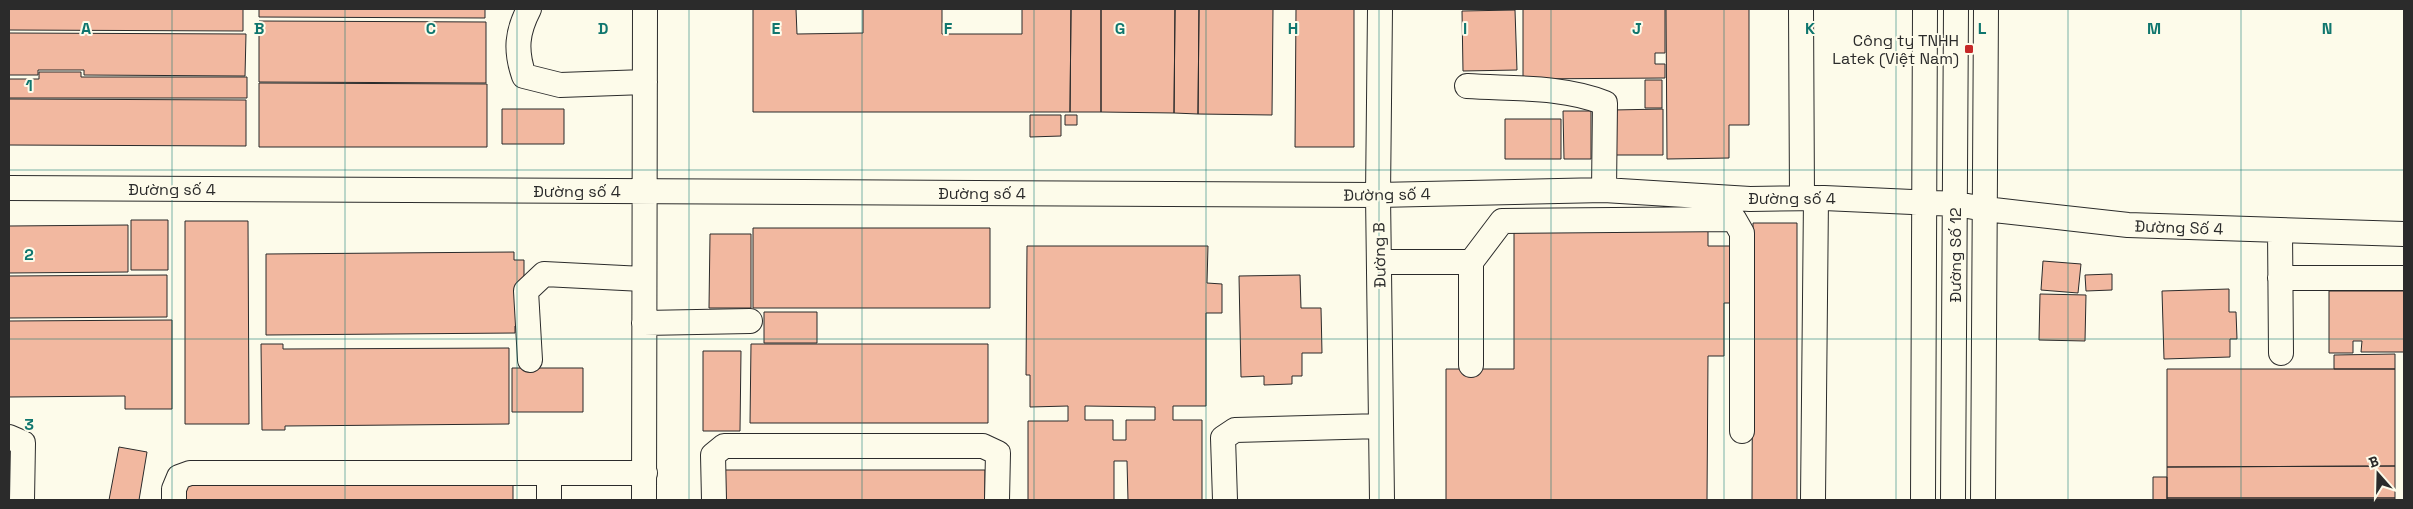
<svg xmlns="http://www.w3.org/2000/svg" width="2413" height="509" font-family="'Space Grotesk',sans-serif">
  <style>
    .building { fill: #f2b8a0; stroke: #2b2b2b; fill-rule: evenodd }
    .lines { fill: none; stroke-linecap: round; stroke-linejoin: round }
    .minor-casing { stroke: #2b2b2b; stroke-width: 26 }
    .minor { stroke: #fdfbea; stroke-width: 24 }
    .grid { fill: none; stroke: #0f766e; stroke-width: 1; stroke-opacity: 0.55 }
    .poi-dot { fill: #c62828; stroke: #fdfbea; stroke-width: 2 }
    .labels { text-anchor: middle; stroke-width: 4; stroke-linejoin: round; paint-order: stroke }
    .poi-label { font-size: 16px; fill: #2b2b2b; stroke: #fdfbea; text-anchor: end }
    .street-label { font-size: 16px; fill: #2b2b2b; stroke: #fdfbea }
    .grid-label { font-size: 16px; text-anchor: middle; font-weight: bold; fill: #0f766e; stroke: #fdfbea; stroke-width: 4; stroke-linejoin: round; paint-order: stroke }
  </style>
  <rect width="100%" height="100%" fill="#fdfbea"/>
  <!-- building -->
  <path class="building" d="M9,9H243V31L9,30Z
    M259,9H485V18L259,17Z
    M753,9H796L797,34L863,33V9H942V34H1022V9H1071L1070,112H753Z
    M1071,9H1101V112H1070Z
    M1101,9H1175L1174,113L1101,112Z
    M1175,9H1199L1198,114L1174,113Z
    M1199,9H1273L1272,115L1198,114Z
    M1296,9H1354V147H1295Z
    M1523,9H1665V53H1655V64H1665V78L1523,79Z
    M1666,9H1749V125H1729V158L1667,159Z
    M1515,10L1517,70L1463,71L1462,11Z
    M259,21L486,22V83L259,82Z
    M9,33L246,34L245,76L84,75V70H38V75H9Z
    M39,72H81V77H247V98H9V79H39Z
    M1645,80H1662V108H1645Z
    M259,83L487,84V147H259Z
    M9,99L246,100V146L9,145Z
    M502,109H564V144H502Z
    M1663,109V155H1613V110Z
    M1563,111H1591V159H1564Z
    M1030,115H1061V136L1030,137Z
    M1065,115H1077V125H1065Z
    M1505,119H1561V159H1505Z
    M131,220H168V270H131Z
    M185,221H248L249,424H185Z
    M1753,223H1797V500H1752Z
    M128,225V272L9,273V226Z
    M1708,226V246H1733V303H1724V356H1708L1707,500H1446V369H1514V227Z
    M753,228H990V308H753Z
    M710,234H751V308H709Z
    M1027,246H1208L1207,283L1222,284V313H1206V406H1173V420H1202V500H1128L1127,461H1114V500H1028V421H1068V406L1030,407V375H1026ZM1085,406L1155,407V420H1126V440H1113V420H1085Z
    M514,252V260H524V326H515V333L266,335V254Z
    M2043,261L2081,264L2078,293L2041,290Z
    M2112,274V290L2086,291L2085,275Z
    M167,275V317L9,318V276Z
    M1300,275L1301,308H1321L1322,353H1302V376H1292V384L1264,385V376L1241,377L1239,276Z
    M2229,289V312H2236L2237,339H2230V357L2164,359L2162,291Z
    M2329,291H2404V352H2361L2362,341H2353V353H2329Z
    M2040,294L2086,295L2085,341L2039,340Z
    M764,312H817V343H764Z
    M172,320V409H125V396L9,397V321Z
    M261,344H283V349L509,348V424L285,426V430H262Z
    M751,344H988V423H750Z
    M703,351H741L740,431H703Z
    M2395,354V369H2334V355Z
    M512,368H583V412H512Z
    M2167,369H2395V466L2167,467Z
    M119,447L147,452L139,500H109Z
    M2395,466V498H2167V467Z
    M723,470H985V500H723Z
    M2153,477H2167V500H2153Z
    M180,479L513,482V500H180Z
    M2167,498H2395V500H2167Z"/>
  <g class="lines">
    <defs>
      <path id="minor" d="M529,9C517,32 515,50 524,76L560,85L645,82
        M1380,9L1378,195L1382,500
        M1801,9L1802,198
        M1467,86C1513,89 1563,86 1605,103L1604,190
        M9,188L1378,195L1604,190L1750,199L1824,198L1956,204L1985,209L2128,225L2404,234
        M2280,230L2281,353
        M1379,262H1471L1502,221L1734,219L1742,233V431
        M2280,278H2404
        M644,323L750,321
        M530,360L526,291L544,274L643,279
        M1471,365V262
        M9,437L23,443L22,500
        M549,474V500
        M174,500V489L179,477L190,473H645
        M644,500L645,9
        M714,500L713,455L724,446H983L998,453L997,500
        M1225,500L1223,438L1235,430L1381,426
        M1813,500L1816,198
        M1923,500L1925,9
        M1953,500L1956,9
        M1983,500L1986,9"/>
    </defs>
    <!-- minor casing -->
    <use href="#minor" class="minor-casing"/>
    <!-- minor -->
    <use href="#minor" class="minor"/>
  </g>
  <!-- grid -->
  <path class="grid" d="M172,9V500M345,9V500M517,9V500M689,9V500M862,9V500M1034,9V500M1206,9V500M1379,9V500M1551,9V500M1724,9V500M1896,9V500M2068,9V500M2241,9V500M9,170H2404M9,339H2404"/>
  <!-- markers -->
  <rect class="poi-dot" x="1964" y="44" width="10" height="10" rx="2.5"/>
  <g class="labels">
    <!-- poi labels -->
    <g class="poi-label">
      <text x="1959" y="46">Công ty TNHH<tspan x="1959" dy="18">Latek (Việt Nam)</tspan></text>
    </g>
    <!-- street labels -->
    <g class="street-label">
      <text x="172" y="195">Đường số 4</text>
      <text x="577" y="197">Đường số 4</text>
      <text x="982" y="199">Đường số 4</text>
      <text transform="translate(1387 194) rotate(-1)" y="6">Đường số 4</text>
      <text x="1792" y="204">Đường số 4</text>
      <text transform="translate(2179 227) rotate(2)" y="6">Đường Số 4</text>
      <text transform="translate(1379 255) rotate(-91)" y="6">Đường B</text>
      <text transform="translate(1955 255) rotate(-90)" y="6">Đường Số 12</text>
    </g>
  </g>
  <g class="grid-label">
    <text x="86" y="34">A</text>
    <text x="259" y="34">B</text>
    <text x="431" y="34">C</text>
    <text x="603" y="34">D</text>
    <text x="776" y="34">E</text>
    <text x="948" y="34">F</text>
    <text x="1120" y="34">G</text>
    <text x="1293" y="34">H</text>
    <text x="1465" y="34">I</text>
    <text x="1637" y="34">J</text>
    <text x="1810" y="34">K</text>
    <text x="1982" y="34">L</text>
    <text x="2154" y="34">M</text>
    <text x="2327" y="34">N</text>
    <text x="29" y="91">1</text>
    <text x="29" y="260">2</text>
    <text x="29" y="430">3</text>
  </g>
  <!-- border -->
  <rect width="2413" height="509" fill="none" stroke="#2b2b2b" stroke-width="20"/>
  <!-- north arrow -->
  <g transform="translate(2378 474) rotate(340)" stroke="#fdfbea" stroke-width="4" paint-order="stroke">
  <path d="M0-4L9 19L0 12L-9 19Z" fill="#2b2b2b"/>
  <text y="-8" font-size="14" font-weight="bold" text-anchor="middle" fill="#2b2b2b">B</text>
  </g>
</svg>
